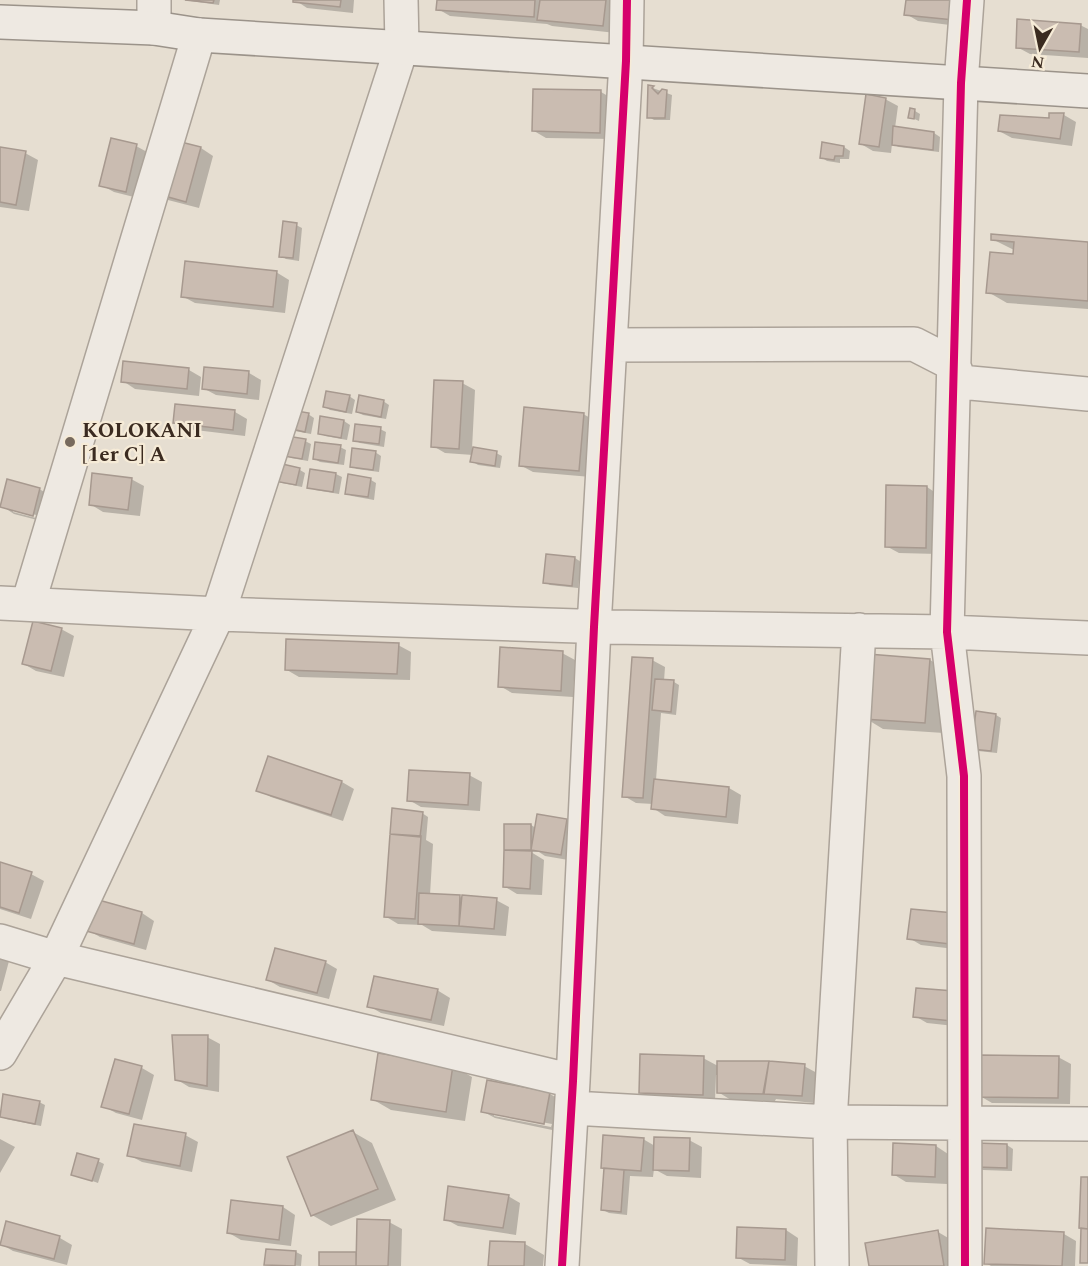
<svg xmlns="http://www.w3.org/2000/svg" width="1088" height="1266" font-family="Spectral,serif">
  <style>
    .shadow { fill: #0003; fill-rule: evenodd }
    .building { fill: #cabcb1; stroke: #a7998f; stroke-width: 1.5 }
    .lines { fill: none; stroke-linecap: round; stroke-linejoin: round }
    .street-casing { stroke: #aca399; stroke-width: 36 }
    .secondary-casing { stroke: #9b938a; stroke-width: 36 }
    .street { stroke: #eee9e2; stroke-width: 33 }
    .secondary { stroke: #eee9e2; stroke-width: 33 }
    .cycleway-casing { stroke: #f6ebd7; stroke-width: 11 }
    .cycleway { stroke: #d6006c; stroke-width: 8 }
    .poi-dot { fill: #776a5e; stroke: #f6ebd7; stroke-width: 2 }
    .labels { text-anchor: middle; stroke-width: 4.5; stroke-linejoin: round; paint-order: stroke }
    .poi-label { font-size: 21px; font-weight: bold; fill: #3b2b20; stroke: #f6ebd7; text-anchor: start }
  </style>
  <rect width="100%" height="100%" fill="#e6ded1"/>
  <!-- shadow -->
  <path class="shadow" d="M183,0H220L219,5Z
    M295,0H354L353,13L307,8Z
    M438,0H619L616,33L552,26L547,24L450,16L438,9Z
    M907,0L966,27L918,21L906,14Z
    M1080,25L1088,29V58L1030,54L1017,47Z
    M650,87L672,95L670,120H654L649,117Z
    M601,92L613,99V139L546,138L534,131Z
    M885,99L898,106L895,128L934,133L940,137L939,152L899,147L892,144L891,153L873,151L861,144Z
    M915,111L920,114L919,121L910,117Z
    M1050,115H1064L1076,122L1072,146L1012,138L999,131L1050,119Z
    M170,140L201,148L213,156L199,208L168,200L156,193Z
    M136,146L149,153L138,198L114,192L101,185Z
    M844,147L850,151L849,159H840V163L827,161L821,157Z
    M0,148L25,153L38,160L29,211L0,207Z
    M296,225L302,228L299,261L286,259L281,256Z
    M992,239L1088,243V309L1007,303L988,292L1014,255V250Z
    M276,272L289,280L285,313L195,303L182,296Z
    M206,368L249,373L261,380L259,400L216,395L203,388Z
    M189,370L201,377L199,396L135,389L123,381Z
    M462,383L475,390L472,449L496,453L502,456L500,468L478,465L472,461L473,455L445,453L433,446Z
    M349,396L355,400L352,414L330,410L324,406Z
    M383,401L389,405L386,419L363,415L357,412Z
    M176,405L235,412L247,419L245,436L187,429L174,422Z
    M308,414L314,418L311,434L295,431L289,428Z
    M583,414L596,421L591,477L533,472L520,465Z
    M344,421L350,425L347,440L325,436L319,433Z
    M380,429L386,432L384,447L360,443L354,440Z
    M305,441L311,444L308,461L291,458L285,455Z
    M340,447L346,450L344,465L320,462L315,459Z
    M375,452L381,456L379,472L357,469L351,466Z
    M300,470L305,473L302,487L282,483L276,480Z
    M311,471L336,474L342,477L339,494L315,490L309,487Z
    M131,479L144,486L140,516L103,512L90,504Z
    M371,480L376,483L374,500L352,496L346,493Z
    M927,487L939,495L938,554L899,553L886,546Z
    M39,489L52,496L45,522L14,514L2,506ZM13,509L40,516V519L13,512Z
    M548,555L575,558L581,562L578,588L550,585L545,582Z
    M61,629L74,636L64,677L36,671L24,664Z
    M398,645L411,652L410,680L299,677L287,670Z
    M562,653L575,660L573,697L512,693L500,686Z
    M652,660L665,667L664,681L674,682L679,685L676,715L661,713L656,780L729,788L741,795L738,824L665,816L653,808V804L636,803L624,796Z
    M930,660L949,671L944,733L883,729L865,718Z
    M996,715L1001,718L997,753L978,751L973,748Z
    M469,775L482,782L480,811L421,807L409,800Z
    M342,782L354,789L343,821L271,797L258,790Z
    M422,813L428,817L426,840L433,844L430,895L496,900L509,907L506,936L432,931L422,925L398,924L385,916Z
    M567,820L579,827L574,861L545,856L539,852H531L544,860L542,895L517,894L504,886L505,850L531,825L536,828Z
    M0,864L31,874L44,881L31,919L0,909Z
    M96,901L142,913L154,921L146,950L100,937L88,930Z
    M953,915L963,950L921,945L909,938Z
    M0,956L9,961L1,991H0Z
    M325,962L337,969L329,999L280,987L268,980Z
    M917,989L964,1027L927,1023L915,1016Z
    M437,990L450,998L444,1026L381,1013L369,1006Z
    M207,1037L220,1044L219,1092L189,1087L176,1079Z
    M1058,1057L1071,1064L1070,1104L992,1103L980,1096Z
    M703,1058L718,1066L769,1063L804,1066L817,1073L814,1103L776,1099L775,1101L731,1100L718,1092V1075H716L715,1101L653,1099L640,1092Z
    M116,1061L142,1068L154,1075L142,1120L116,1113L103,1106Z
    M453,1066L472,1077L465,1121L391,1110L372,1099Z
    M550,1094L562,1101L557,1131L495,1118L482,1111ZM494,1113L552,1124L551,1127L494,1116Z
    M39,1102L45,1105L41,1126L6,1119L0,1116Z
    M353,1132L372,1143L396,1200L331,1226L312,1215Z
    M185,1135L198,1142L192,1172L142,1162L129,1155Z
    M0,1139L15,1147L0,1173Z
    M643,1139L655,1146L689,1140L702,1147L701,1178L667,1176L654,1169L653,1177L630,1176L627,1215L609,1213L603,1210L605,1169L602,1167Z
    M1007,1145L1013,1149L1012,1171L983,1170L977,1166Z
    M936,1146L948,1154L947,1184L906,1182L893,1174Z
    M98,1161L104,1164L98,1183L73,1174Z
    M508,1196L520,1203L516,1235L458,1226L445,1219Z
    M283,1207L295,1215L291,1246L241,1240L229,1233Z
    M389,1222L402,1229L401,1266H321V1254H358Z
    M738,1228L786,1230L798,1238L797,1266L750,1264L737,1257Z
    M938,1232L950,1239L955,1266H870Z
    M1064,1234L1076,1241L1075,1266H991L986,1263Z
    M60,1238L72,1245L67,1265L13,1251L1,1244Z
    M491,1242L525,1244L544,1255L543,1266H490Z
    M296,1252L302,1255L301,1266L266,1264Z"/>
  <!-- building -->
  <path class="building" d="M185,0H214L213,3Z
    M293,0H341L340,7L293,2Z
    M437,0H535L534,17L436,10Z
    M540,0H606L603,26L537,20Z
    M906,0H956L954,20L904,15Z
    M1017,19L1081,24L1079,52L1016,48Z
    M648,85L654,86L652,88L658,94L662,89L667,90L665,118H647Z
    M533,89L601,90L600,133L532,131Z
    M866,94L886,98L879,147L859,144Z
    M910,108L915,109L914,119L908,118Z
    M1049,113H1064L1060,139L998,131L1000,115L1049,118Z
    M893,126L934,132L933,150L892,145Z
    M111,138L137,144L126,192L99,186Z
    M169,139L201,147L186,202L154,193Z
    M822,142L844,146L843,156H835L834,160L820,158Z
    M0,147L26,151L16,205L0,202Z
    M283,221L297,223L293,258L279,257Z
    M991,234L1088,242V301L986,293L990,252L1013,254L1014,242L991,240Z
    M185,261L277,271L273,307L181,297Z
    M123,361L189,368L187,389L121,382Z
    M204,367L249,371L247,394L202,389Z
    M434,380L463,381L459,449L431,447Z
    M326,391L350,395L346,412L323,407Z
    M359,395L384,400L381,417L356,412Z
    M175,404L235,410L233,430L173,423Z
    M524,407L584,413L579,471L519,466Z
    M291,410L309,413L305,432L287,428Z
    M320,416L344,420L341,438L318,434Z
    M355,424L381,427L379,444L353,441Z
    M287,436L306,439L302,459L283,456Z
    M315,442L341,445L338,463L313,459Z
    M473,447L497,451L495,466L470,462Z
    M352,448L376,451L373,470L350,467Z
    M278,463L300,468L296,485L274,481Z
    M310,469L336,473L333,492L307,488Z
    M92,473L132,478L128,510L89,505Z
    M348,474L371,478L368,497L345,494Z
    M7,479L40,488L33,516L0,507Z
    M886,485L927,486L926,548L885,547Z
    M546,554L575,557L572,586L543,583Z
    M33,621L62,628L51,671L22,664Z
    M286,639L399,643L397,674L285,670Z
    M500,647L563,651L561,691L498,687Z
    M868,654L930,659L925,723L863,719Z
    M632,657L653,658L643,798L622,797Z
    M655,679L674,680L671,712L652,710Z
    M976,711L996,714L991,751L971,749Z
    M268,756L342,781L331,815L256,791Z
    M409,770L470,773L468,805L407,801Z
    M654,779L729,787L726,817L651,809Z
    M392,808L423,812L420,837L390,834Z
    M537,814L567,819L561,855L531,850Z
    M504,824H531V850H504Z
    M390,834L421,836L415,919L384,917Z
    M504,850L532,851L530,889L503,887Z
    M0,862L32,872L19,913L0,907Z
    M419,893L460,895L459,926L418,924Z
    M462,895L497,898L494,929L459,926Z
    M95,899L142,912L134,944L86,931Z
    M911,909L954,913L950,944L907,939Z
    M275,948L326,961L317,993L266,980Z
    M374,976L438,989L431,1020L367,1007Z
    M916,988L954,991L952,1021L913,1017Z
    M172,1035H208L207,1086L175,1080Z
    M378,1053L453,1065L446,1112L371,1100Z
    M640,1054L704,1056L703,1095L639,1093Z
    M979,1055L1059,1056L1058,1098L978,1097Z
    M115,1059L142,1066L129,1114L101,1107Z
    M717,1061H769L763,1094L717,1093Z
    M769,1061L805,1064L802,1096L764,1094Z
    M487,1080L550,1092L544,1124L481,1112Z
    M3,1094L40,1101L35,1124L0,1117Z
    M134,1124L186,1133L180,1166L127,1156Z
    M353,1130L378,1189L311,1216L287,1157Z
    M603,1135L644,1138L641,1171L601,1168Z
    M654,1137L690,1138L689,1171L653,1170Z
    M893,1143L936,1145L935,1177L892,1175Z
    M976,1143L1007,1144V1168L976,1167Z
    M77,1153L99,1159L92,1181L71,1175Z
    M604,1168L624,1170L621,1212L601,1210Z
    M1081,1177H1088V1229L1079,1228Z
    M448,1186L509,1195L503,1228L444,1220Z
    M231,1200L283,1206L279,1240L227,1233Z
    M357,1219L390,1220L388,1266H356Z
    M6,1221L60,1236L54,1259L0,1245Z
    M737,1227L786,1229L785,1260L736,1258Z
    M986,1228L1064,1232L1062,1266L984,1264Z
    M1081,1228L1088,1229V1263H1080Z
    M938,1230L944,1266H869L865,1243Z
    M490,1241L525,1242L524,1266H488Z
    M266,1249L296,1251L295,1266L264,1265Z
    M319,1252H356V1266H319Z"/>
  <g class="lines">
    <defs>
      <path id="street" d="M154,0V28
        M610,345L914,344L953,364L960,382L1088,394
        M0,603L218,614L609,627L947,632L1088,638
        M28,604L199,35
        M0,941L56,958L573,1081
        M0,1053L56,958L218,614L402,46L401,0
        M572,1108L830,1122L1088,1124
        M562,1266L573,1081L594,627L626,61L627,0
        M832,1266L830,1122L859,630
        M965,1266L964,776L947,632L961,83L967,0"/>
      <path id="secondary" d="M0,22L154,28L199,35L1088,91"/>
    </defs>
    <!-- street casing -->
    <use href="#street" class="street-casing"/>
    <!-- secondary casing -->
    <use href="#secondary" class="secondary-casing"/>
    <!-- street -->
    <use href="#street" class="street"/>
    <!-- secondary -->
    <use href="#secondary" class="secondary"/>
    <defs>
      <path id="cycleway" d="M562,1266L573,1081L594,627L626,61L627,0
        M965,1266L964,776L947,632L961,83L967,0"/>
    </defs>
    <!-- cycleway casing -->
    <use href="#cycleway" class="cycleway-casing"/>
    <!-- cycleway -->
    <use href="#cycleway" class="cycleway"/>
  </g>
  <!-- markers -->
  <circle class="poi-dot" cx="70" cy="442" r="6"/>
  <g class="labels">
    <!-- poi labels -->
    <g class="poi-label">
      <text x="82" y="437">KOLOKANI<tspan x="82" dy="24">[1er C] A</tspan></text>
    </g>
  </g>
  <!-- north arrow -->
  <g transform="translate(1040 48) rotate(189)" stroke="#f6ebd7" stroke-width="4.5" paint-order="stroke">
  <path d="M0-4.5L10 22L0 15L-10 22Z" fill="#3b2b20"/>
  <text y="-9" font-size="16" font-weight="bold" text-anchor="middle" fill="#3b2b20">N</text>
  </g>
</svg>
